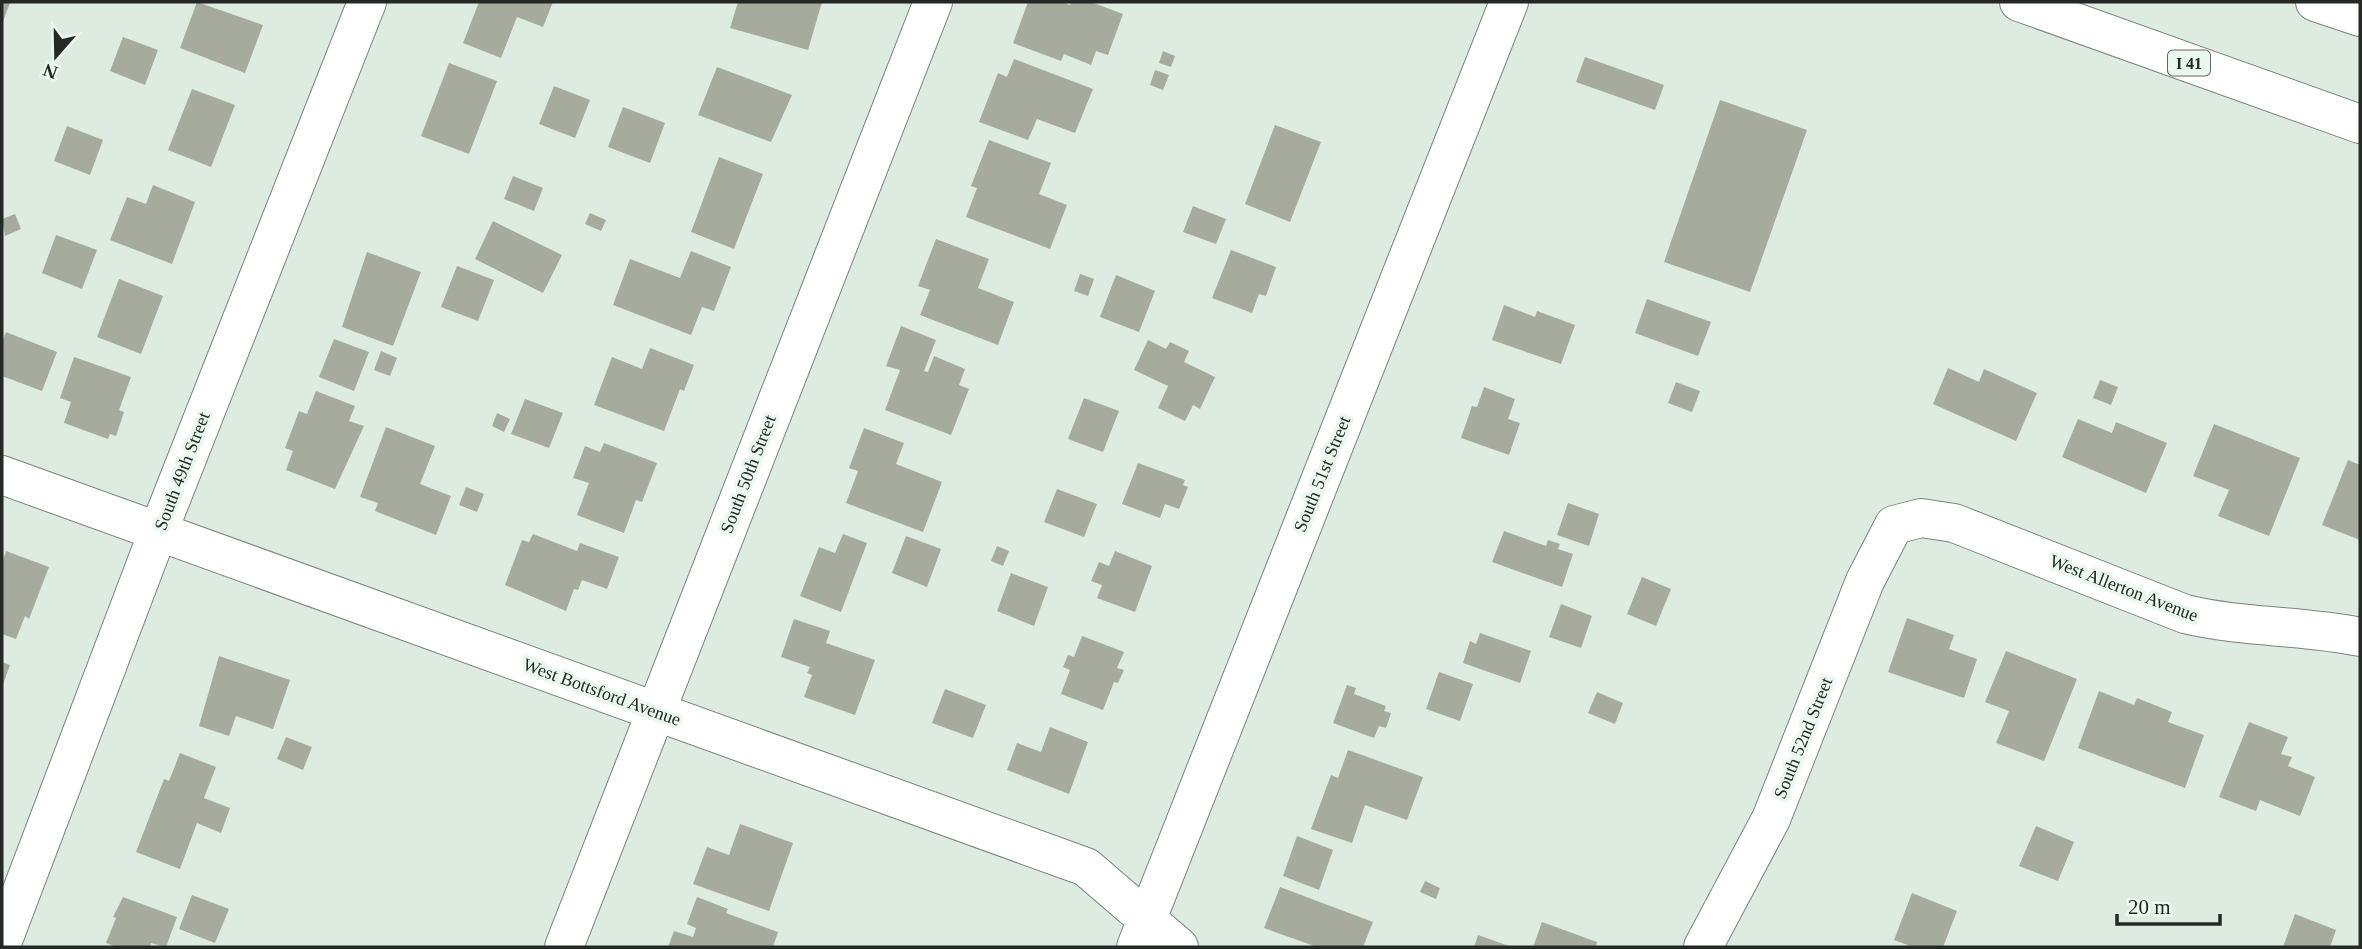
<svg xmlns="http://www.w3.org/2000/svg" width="2362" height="949" font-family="'Times New Roman',serif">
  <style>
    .building { fill: #a7ab9e }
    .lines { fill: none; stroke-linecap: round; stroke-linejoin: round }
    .minor-casing { stroke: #78847b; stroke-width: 40 }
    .tertiary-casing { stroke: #78847b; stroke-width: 40 }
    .motorway-casing { stroke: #78847b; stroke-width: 40 }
    .minor { stroke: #fff; stroke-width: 38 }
    .tertiary { stroke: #fff; stroke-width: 38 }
    .motorway { stroke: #fff; stroke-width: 38 }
    .labels { text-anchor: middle; stroke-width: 7; stroke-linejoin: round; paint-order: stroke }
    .shield { fill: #ebf8ee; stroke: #606761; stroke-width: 2 }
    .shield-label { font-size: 16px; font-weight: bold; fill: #242925 }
    .street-label { font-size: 18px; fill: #242925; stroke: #ebf8ee }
  </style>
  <rect width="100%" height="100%" fill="#deebe1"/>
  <!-- building -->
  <path class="building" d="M2,2L10,3L2,24Z
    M197,2L263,25L245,73L180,48Z
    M479,2H553L543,27L517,17L501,58L463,43Z
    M738,2H822L808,50L730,28Z
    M1028,2H1062L1070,5L1071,2H1091L1123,14L1108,55L1096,51L1091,65L1064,54L1061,61L1013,43Z
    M123,37L158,50L145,85L110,71Z
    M1163,51L1175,56L1171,67L1159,63Z
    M1585,57L1664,85L1655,110L1576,82Z
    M1014,59L1093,89L1075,133L1037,119L1028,140L979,122L998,73L1007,77Z
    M449,63L497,81L469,154L421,136Z
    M717,67L792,95L771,142L698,115Z
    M1155,70L1169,75L1163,90L1150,85Z
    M554,86L590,100L575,138L539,124Z
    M192,89L235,105L211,167L168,150Z
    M1720,100L1807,130L1750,292L1664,262Z
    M623,107L665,123L650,163L608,147Z
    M1275,125L1321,142L1290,222L1245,204Z
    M67,126L103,140L90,175L54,161Z
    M989,140L1051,163L1039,194L1067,205L1050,249L966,217L977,188L971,186Z
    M719,157L763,174L734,249L691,232Z
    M513,176L543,188L534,211L504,199Z
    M153,185L195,202L172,264L110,240L127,197L146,204Z
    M1193,206L1226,219L1216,244L1183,232Z
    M590,213L606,220L601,231L585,224Z
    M15,214L21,229L5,236L2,219Z
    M493,221L562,255L543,293L475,259Z
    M56,235L97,250L82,289L42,273Z
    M936,239L989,259L978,288L1014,302L998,345L920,315L930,290L918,286Z
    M1231,250L1276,267L1266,296L1259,294L1252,313L1212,298Z
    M691,251L731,267L714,311L702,307L691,335L613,305L630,259L680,278Z
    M367,252L421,272L393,346L342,327Z
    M457,266L494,280L478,321L441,307Z
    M1080,274L1094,279L1088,296L1074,291Z
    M1116,275L1155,291L1139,332L1100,317Z
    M119,279L163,296L141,354L97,337Z
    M1647,299L1711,322L1698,356L1635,333Z
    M1504,305L1535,317L1537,311L1575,325L1561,364L1492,340Z
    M901,326L936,340L924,371L928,372L934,356L965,369L959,385L969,389L951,435L885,410L900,370L886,366Z
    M6,332L57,352L42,391L2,376V342Z
    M334,339L369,352L354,391L319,377Z
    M1148,340L1166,349L1170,342L1189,351L1184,362L1215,377L1200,409L1193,405L1185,421L1158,408L1168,386L1134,370Z
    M650,348L694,365L684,391L680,389L664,431L594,405L612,357L642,369Z
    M381,351L397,358L390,376L374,370Z
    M74,357L131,377L119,410L124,412L116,436L110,434L108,439L64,423L71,402L60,398Z
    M1948,368L1979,382L1984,369L2037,393L2016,441L1933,404Z
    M2100,380L2118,387L2111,405L2093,398Z
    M1676,382L1700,391L1692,412L1668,403Z
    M1484,387L1515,399L1508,419L1520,423L1509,455L1461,438L1472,406L1477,407Z
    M316,391L355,406L349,421L364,426L335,489L286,470L293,451L285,448L299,411L307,414Z
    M1084,398L1119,411L1103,452L1068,439Z
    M525,399L563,413L549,448L511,434Z
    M497,413L510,419L504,432L492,426Z
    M2078,419L2112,433L2116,422L2167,443L2146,493L2062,457Z
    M2214,424L2300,458L2269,536L2218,516L2229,490L2193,476Z
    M386,427L435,446L420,484L451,496L436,535L375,511L378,503L360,497Z
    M864,428L904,443L896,464L942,482L923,532L846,503L858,471L849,468Z
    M604,443L657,463L642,502L636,500L624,533L577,515L589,483L573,478L585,446L600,452Z
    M2348,460L2360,465V540L2322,525Z
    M1138,463L1185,480L1183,485L1188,487L1179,509L1165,504L1160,518L1122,504Z
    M466,487L484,494L477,512L459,505Z
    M1057,489L1097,504L1084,537L1044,522Z
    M1568,503L1599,514L1589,546L1557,535Z
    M1504,531L1546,546L1548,540L1560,544L1558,549L1573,554L1562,587L1492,562Z
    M533,534L577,551L580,543L619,557L607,589L582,580L578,590L574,589L566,611L505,585L522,540L529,542Z
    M843,534L867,543L841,612L800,596L819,547L835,553Z
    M906,536L941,549L927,587L892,573Z
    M997,546L1009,551L1003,566L991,561Z
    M6,551L49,567L29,619L25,616L16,639L2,634V563Z
    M1115,551L1152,566L1135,612L1097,598L1102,585L1091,581L1099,562L1109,566Z
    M1011,573L1048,587L1034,626L997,611Z
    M1642,577L1671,589L1656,626L1627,614Z
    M1561,604L1592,616L1581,648L1549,637Z
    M1907,618L1954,635L1949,649L1977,659L1964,698L1888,672Z
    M794,619L830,631L826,643L875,660L855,715L804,697L812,675L807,673L810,667L781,657Z
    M1480,633L1531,651L1520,683L1463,663L1470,641L1476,644Z
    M1082,636L1124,652L1117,668L1124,670L1118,683L1114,682L1103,710L1061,694L1070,670L1063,667L1068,655L1074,657Z
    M2006,651L2077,679L2044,761L1996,743L2009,711L1985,702Z
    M219,656L290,680L273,729L236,716L229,736L199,726Z
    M2,662L10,665L2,687Z
    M1439,672L1473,684L1460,721L1426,709Z
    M1347,685L1356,688L1354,694L1386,706L1384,711L1391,713L1386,728L1379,726L1374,738L1333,723Z
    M945,689L986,705L973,738L932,723Z
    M2099,691L2134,705L2137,698L2172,712L2168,722L2204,735L2185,788L2078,748Z
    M1597,692L1623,703L1615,724L1588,713Z
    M2249,722L2288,737L2281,754L2292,757L2288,766L2315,777L2300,816L2260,800L2256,811L2219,797Z
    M1050,727L1088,742L1069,794L1007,770L1017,743L1041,752Z
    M286,737L312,747L303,770L277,759Z
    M1348,750L1423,777L1407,820L1365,805L1352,843L1311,829L1331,775L1338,778Z
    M180,753L216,767L204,798L230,808L221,833L197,823L180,869L136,852L164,779L169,781Z
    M740,824L793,843L769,911L693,884L707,847L729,855Z
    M2036,826L2074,842L2058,881L2019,866Z
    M1297,836L1333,850L1319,890L1283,876Z
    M1425,881L1440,888L1436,899L1420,892Z
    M1280,887L1373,922L1363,947H1317L1264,928Z
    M1912,893L1957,911L1943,947H1913L1894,940Z
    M192,895L229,909L215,943L179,929Z
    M123,897L177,917L166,947L151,943L150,947H117L106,943L116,918L113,917Z
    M697,897L728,909L726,913L778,932L773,947H668L674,931L693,937L696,928L687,924Z
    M2295,914L2336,930L2330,947H2283Z
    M1542,922L1597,942L1596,947H1533Z
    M1478,935L1512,947H1474Z"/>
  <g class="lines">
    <defs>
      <path id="minor" d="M2,475L1086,867L1179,947
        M2,943L158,532L367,2
        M564,947L933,2
        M1703,947L1771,819L1865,581L1894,525L1921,518L1954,523L2185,614C2243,628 2302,625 2360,637"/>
      <path id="tertiary" d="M1136,947L1509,2"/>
      <path id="motorway" d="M2019,2L2360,124
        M2315,2L2360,17"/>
    </defs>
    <!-- minor casing -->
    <use href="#minor" class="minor-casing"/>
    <!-- tertiary casing -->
    <use href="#tertiary" class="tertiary-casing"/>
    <!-- motorway casing -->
    <use href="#motorway" class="motorway-casing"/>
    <!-- minor -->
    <use href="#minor" class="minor"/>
    <!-- tertiary -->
    <use href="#tertiary" class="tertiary"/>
    <!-- motorway -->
    <use href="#motorway" class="motorway"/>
  </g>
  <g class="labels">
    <!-- shield labels -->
    <rect class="shield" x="2168" y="50.5" width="42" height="25" rx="5"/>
    <g class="shield-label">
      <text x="2189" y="69">I 41</text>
    </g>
    <!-- street labels -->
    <g class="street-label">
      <text transform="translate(182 471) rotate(-69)" y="6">South 49th Street</text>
      <text transform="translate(748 474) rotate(-69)" y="6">South 50th Street</text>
      <text transform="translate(1322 474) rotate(-68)" y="6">South 51st Street</text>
      <text transform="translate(2124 588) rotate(21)" y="6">West Allerton Avenue</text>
      <text transform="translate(602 692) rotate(20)" y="6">West Bottsford Avenue</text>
      <text transform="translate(1803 738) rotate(-68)" y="6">South 52nd Street</text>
    </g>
  </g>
  <!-- border -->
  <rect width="2362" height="949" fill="none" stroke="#242925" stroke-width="7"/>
  <!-- north arrow -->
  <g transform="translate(56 56) rotate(200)" stroke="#ebf8ee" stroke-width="5" paint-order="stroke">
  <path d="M0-5L12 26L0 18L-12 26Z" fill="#242925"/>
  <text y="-10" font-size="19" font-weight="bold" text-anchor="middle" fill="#242925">N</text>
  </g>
  <!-- scale -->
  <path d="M2117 914v10h103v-10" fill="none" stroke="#242925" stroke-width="3.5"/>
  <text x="2128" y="914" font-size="21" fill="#242925" stroke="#ebf8ee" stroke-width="5" paint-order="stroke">20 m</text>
</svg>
